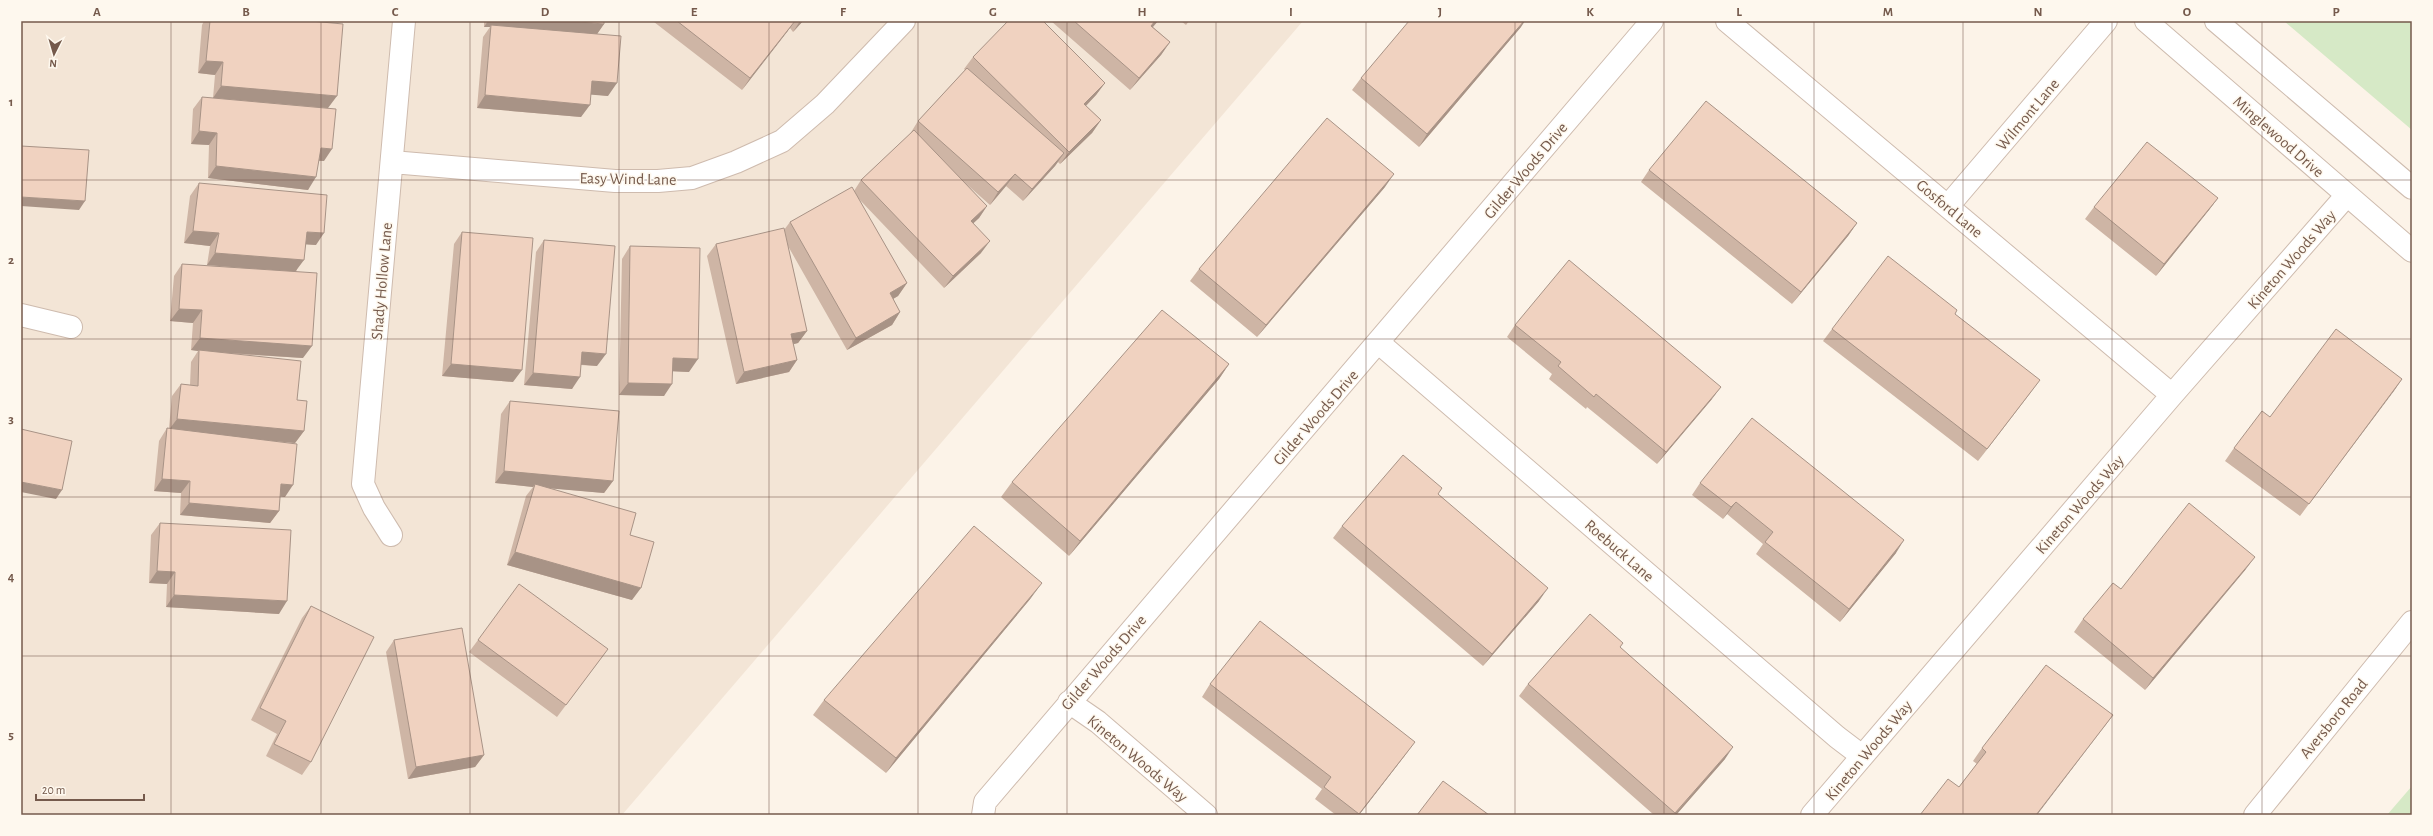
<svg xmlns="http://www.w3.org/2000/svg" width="2433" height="836" font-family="'Alegreya Sans',sans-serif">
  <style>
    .residential { fill: #f3e5d6 }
    .green { fill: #d6e9c6 }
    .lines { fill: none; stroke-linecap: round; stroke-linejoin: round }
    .minor-casing { stroke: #cebbae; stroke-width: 24 }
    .minor { stroke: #fff; stroke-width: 22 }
    .wall { fill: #ceb5a5 }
    .shaded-wall { fill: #a89386 }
    .building { fill: #f0d2c0; stroke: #a89386 }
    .grid { fill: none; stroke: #755a4c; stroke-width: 1; stroke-opacity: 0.55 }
    .labels { text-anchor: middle; stroke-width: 3; stroke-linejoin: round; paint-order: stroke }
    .street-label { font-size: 16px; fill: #755a4c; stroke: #fef8ee }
    .neatline { fill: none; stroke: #755a4c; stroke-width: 1.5 }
    .grid-label { font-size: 13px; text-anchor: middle; font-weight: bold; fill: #755a4c }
  </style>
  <rect width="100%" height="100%" fill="#fcf3e8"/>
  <!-- residential -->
  <path class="residential" d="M21,21H1303L622,815H21Z"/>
  <!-- green -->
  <path class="green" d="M2284,21H2412V130Z
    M2412,786V815H2387Z"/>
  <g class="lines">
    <defs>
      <path id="minor" d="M1727,21L2172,395
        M2146,21L2412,251
        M2216,21L2412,188
        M392,162L615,181H658L692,178L736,162L782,141L825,104L904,21
        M1948,206L2106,21
        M21,315L71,327
        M1379,343L1837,737L1862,756
        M391,535L374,508L363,484L404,21
        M1069,702L1098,722L1206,815
        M983,815L985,802L1652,21
        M1812,815L2172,395L2347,195
        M2255,815L2412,622"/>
    </defs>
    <!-- minor casing -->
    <use href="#minor" class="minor-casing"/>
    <!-- minor -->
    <use href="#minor" class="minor"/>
  </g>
  <!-- wall -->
  <path class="wall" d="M204,21H311L328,108L324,161H319L308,190L208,178L209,145L191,144L193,109L202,97L213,98L215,75L198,73L202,25Z
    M484,21H604V24L597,34L608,96L591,94L581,117L477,108L483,37L490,27H484Z
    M655,21H803L793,32L790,28L742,90L654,22Z
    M1051,21H1158L1153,27L1170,42L1161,55L1130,90Z
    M1181,21H1189L1186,25Z
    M1521,27L1419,147L1352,90L1361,78Z
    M973,57L1105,83L1096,95L1086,106L1101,120L1092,133L1060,164L1058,162L1055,166L1023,201L1006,186L990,205L964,182L987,206L979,218L973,223L981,253L944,288L858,198L907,283L898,296L893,299L900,312L892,325L847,350L788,246L807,331L798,343L793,344L797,360L789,372L736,384L707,256L716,244L784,230L790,222L854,191L861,180L910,134L918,121L965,70L964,69Z
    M1649,170L1857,223L1848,236L1792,304L1641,182Z
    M199,183L316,245L306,244L296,272L303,358L235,354L297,400L304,431L295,443L266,440L285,497L280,496L279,511L270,523L180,515L181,493L154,491L159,441L167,428H169L172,396L181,384L190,385L191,362L198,351L191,350L193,323L170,321L174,276L182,264L245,268L207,265L210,246L184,243L190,196Z
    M1385,187L1257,337L1190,281L1199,269Z
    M2218,198L2209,210L2156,276L2085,219L2094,207Z
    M462,232L513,382L442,376L454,244Z
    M544,240L597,366L581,365L572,389L524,385L536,252Z
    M630,246L689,372L673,371L664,396L619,395L622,259Z
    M1955,314L2031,392L1978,461L1823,341L1832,329Z
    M1515,325L1712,399L1657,464L1587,407L1586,409L1549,379L1552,374L1507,337Z
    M1229,364L1219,379L1069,556L1001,497L1012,482Z
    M2402,379L2300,516L2225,461L2234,448L2270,417Z
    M510,401L613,481L604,493L549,488L630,535L632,600L507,565L526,496L533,487L495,483L501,414Z
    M1700,483L1896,553L1840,622L1756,554L1763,544L1727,514L1723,519L1692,495Z
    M1438,494L1539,601L1483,666L1333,538L1342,526Z
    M160,523L279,614L166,607L167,584L149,583L151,535Z
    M2246,569L2145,690L2074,632L2083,619L2121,589Z
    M1031,598L886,773L813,715L824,700Z
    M311,606V762L302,775L266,756L277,734L251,720L302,618Z
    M394,640L484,755L475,767L408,779L386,652Z
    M478,640L599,661L557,717L469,652Z
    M1620,647L1725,759L1676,815H1654L1519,696L1528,684Z
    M1210,684L1406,754L1359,815H1336L1315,799L1322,789L1202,697Z
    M2113,715L2104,727L1959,787L1977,764L1973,761L1982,748Z"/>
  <!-- shaded-wall -->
  <path class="shaded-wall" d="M488,21H566L604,24L595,37L491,25L490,27H484Z
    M795,21L787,32L742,90L750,78Z
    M800,21H803L793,32Z
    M1155,21H1158L1143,38L1151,26Z
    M1524,21H1525L1521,27L1419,147L1427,134Z
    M1170,42L1161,55L1130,90L1139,78Z
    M206,61L223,62L215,75L198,73Z
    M592,81L617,83L608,96L583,94Z
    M1105,83L1096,95L1075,117L1084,104Z
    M221,86L337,96L328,108L213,98Z
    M485,95L590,105L581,117L477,108Z
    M1101,120L1092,133L1060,164L1069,152Z
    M199,131L217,133L209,145L191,144Z
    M321,148L332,149L324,161L312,160Z
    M1064,153L1055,166L1023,201L1032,189Z
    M216,166L316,177L308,190L208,178Z
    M1015,174L1006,186L990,205L998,192Z
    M1394,174L1385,187L1257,337L1266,325Z
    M21,197L85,201L79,210L21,206Z
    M2218,198L2209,210L2156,276L2164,264Z
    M987,206L979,218L962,234L971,221Z
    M1857,223L1848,236L1792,304L1801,292Z
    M193,231L219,233L210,246L184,243Z
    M307,232L324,233L316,245L299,244Z
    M990,241L981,253L944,288L953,276Z
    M215,253L304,260L295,272L207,265Z
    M907,283L898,296L881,306L890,293Z
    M179,309L202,310L193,323L170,321Z
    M900,312L892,325L847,350L856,338Z
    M807,331L798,343L783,347L791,334Z
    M200,338L312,346L303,358L199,351V350L198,351L191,350Z
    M582,352L606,354L597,366L574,364Z
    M673,358L698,359L689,372L665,371Z
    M797,360L789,372L736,384L744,372Z
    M451,364L522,370L513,382L442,376Z
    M1229,364L1219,379L1069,556L1080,541Z
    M533,373L580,377L572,389L524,385Z
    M2402,379L2394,391L2300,516L2309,504Z
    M2040,380L2031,392L1978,461L1987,449Z
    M628,383L672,384L664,396L619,395Z
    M1721,387L1712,399L1657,464L1666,452Z
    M177,419L304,431L295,443L168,431Z
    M504,471L613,481L604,493L534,487L535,484L533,487L495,483Z
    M162,479L190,481L181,493L154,491Z
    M21,482L62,490L56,499L21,492Z
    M281,484L293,485L285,497L273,496Z
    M1736,502L1727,514L1723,519L1731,507Z
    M189,503L279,511L270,523L180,515Z
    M1904,540L1896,553L1840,622L1849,609Z
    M515,552L641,588L632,600L507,565Z
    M2255,557L2246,569L2145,690L2153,678Z
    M157,571L175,572L167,584L149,583Z
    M1042,583L1031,598L886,773L896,758Z
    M1548,588L1539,601L1483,666L1492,654Z
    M174,595L287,601L279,614L166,607Z
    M2113,715L2104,727L2037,815H2036Z
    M1415,742L1406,754L1359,815H1358Z
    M1733,747L1725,759L1676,815H1674Z
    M484,755L475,767L408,779L416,767Z"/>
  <!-- building -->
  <path class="building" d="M210,21H311L343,24L337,96L221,86L223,62L206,61Z
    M566,21H604V24Z
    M677,21H795L750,78Z
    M1008,21H1043L1105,83L1084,104L1101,120L1069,152L973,57Z
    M1074,21H1155L1151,26L1170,42L1139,78Z
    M1409,21H1524L1427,134L1361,78Z
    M491,25L621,36L617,83L592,81L590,105L485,95Z
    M967,68L1064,153L1032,189L1015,174L998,192L918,121Z
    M202,97L336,109L332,149L321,148L316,177L216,166L217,133L199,131Z
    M1706,101L1857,223L1801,292L1649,170Z
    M1327,118L1394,174L1266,325L1199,269Z
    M914,130L987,206L971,221L990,241L953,276L861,180Z
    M2147,142L2218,198L2164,264L2094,207Z
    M21,146L89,150L85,201L21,197Z
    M199,183L327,195L324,233L307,232L304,260L215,253L219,233L193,231Z
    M852,187L907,283L890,293L900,312L856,338L790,222Z
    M784,228L807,331L791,334L797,360L744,372L716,244Z
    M462,232L533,238L522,370L451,364Z
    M544,240L615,246L606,354L582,352L580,377L533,373Z
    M630,246L700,248L698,359L673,358L672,384L628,383Z
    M1888,256L1957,310L1955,314L2040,380L1987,449L1832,329Z
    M1569,260L1721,387L1666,452L1596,394L1594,397L1558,366L1561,362L1515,325Z
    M182,264L317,273L312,346L200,338L202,310L179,309Z
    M1162,310L1229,364L1080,541L1012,482Z
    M2336,329L2402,379L2309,504L2234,448L2262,411L2270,417Z
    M199,350L301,361L297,400L307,401L304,431L177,419L181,384L198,386Z
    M510,401L619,411L613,481L504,471Z
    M1752,418L1904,540L1849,609L1765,542L1773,532L1736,502L1731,507L1700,483Z
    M167,428L297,444L293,485L281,484L279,511L189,503L190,481L162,479Z
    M21,429L72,441L62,490L21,482Z
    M1403,455L1442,488L1438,494L1548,588L1492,654L1342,526Z
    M535,484L636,513L630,535L654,542L641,588L515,552Z
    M2189,503L2255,557L2153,678L2083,619L2113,583L2121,589Z
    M160,523L291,530L287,601L174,595L175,572L157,571Z
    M974,526L1042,583L896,758L824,700Z
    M519,584L608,649L566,705L478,640Z
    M311,606L374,637L311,762L274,744L286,721L260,708Z
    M1590,614L1623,643L1620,647L1733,747L1675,813L1528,684Z
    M1260,621L1415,742L1359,814L1324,787L1331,777L1210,684Z
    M462,628L484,755L416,767L394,640Z
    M2046,665L2113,715L2036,815H1920L1948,779L1959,787L1986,752L1982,748Z
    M1443,781L1489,815H1417Z"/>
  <!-- grid -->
  <path class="grid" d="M171,21V815M321,21V815M470,21V815M619,21V815M769,21V815M918,21V815M1067,21V815M1216,21V815M1366,21V815M1515,21V815M1664,21V815M1814,21V815M1963,21V815M2112,21V815M2262,21V815M21,180H2412M21,339H2412M21,497H2412M21,656H2412"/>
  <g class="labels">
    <!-- street labels -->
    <g class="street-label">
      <text transform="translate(2027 114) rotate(-50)" y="6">Wilmont Lane</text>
      <text transform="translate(2279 136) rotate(41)" y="6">Minglewood Drive</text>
      <text transform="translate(1525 170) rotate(-50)" y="6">Gilder Woods Drive</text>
      <text transform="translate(628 178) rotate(1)" y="6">Easy Wind Lane</text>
      <text transform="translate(1950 208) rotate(40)" y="6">Gosford Lane</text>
      <text transform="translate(2291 259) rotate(-49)" y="6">Kineton Woods Way</text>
      <text transform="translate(381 281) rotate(-85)" y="6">Shady Hollow Lane</text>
      <text transform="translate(1315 417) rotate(-49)" y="6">Gilder Woods Drive</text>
      <text transform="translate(2079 504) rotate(-49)" y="6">Kineton Woods Way</text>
      <text transform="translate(1620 550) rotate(41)" y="6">Roebuck Lane</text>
      <text transform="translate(1103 662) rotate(-49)" y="6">Gilder Woods Drive</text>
      <text transform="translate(2333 718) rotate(-51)" y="6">Aversboro Road</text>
      <text transform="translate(1868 750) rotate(-50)" y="6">Kineton Woods Way</text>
      <text transform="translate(1138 758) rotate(40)" y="6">Kineton Woods Way</text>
    </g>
  </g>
  <!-- border -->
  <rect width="2433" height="836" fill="none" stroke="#fef8ee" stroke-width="44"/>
  <!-- north arrow -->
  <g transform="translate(54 54) rotate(185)" stroke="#fef8ee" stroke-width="3" paint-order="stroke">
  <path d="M0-3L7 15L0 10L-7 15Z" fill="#755a4c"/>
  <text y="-6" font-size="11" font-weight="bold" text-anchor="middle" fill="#755a4c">N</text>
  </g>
  <!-- scale -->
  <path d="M36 794v6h108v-6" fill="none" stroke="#755a4c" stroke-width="2"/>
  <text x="42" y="794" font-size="12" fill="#755a4c" stroke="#fef8ee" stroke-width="3" paint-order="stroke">20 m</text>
  <rect x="22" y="22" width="2389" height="792" class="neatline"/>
  <g class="grid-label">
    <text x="97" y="16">A</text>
    <text x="246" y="16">B</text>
    <text x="395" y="16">C</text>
    <text x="545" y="16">D</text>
    <text x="694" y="16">E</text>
    <text x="843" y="16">F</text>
    <text x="993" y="16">G</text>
    <text x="1142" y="16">H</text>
    <text x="1291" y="16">I</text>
    <text x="1440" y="16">J</text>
    <text x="1590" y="16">K</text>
    <text x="1739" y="16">L</text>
    <text x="1888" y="16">M</text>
    <text x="2038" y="16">N</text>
    <text x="2187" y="16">O</text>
    <text x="2336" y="16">P</text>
    <text x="11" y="106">1</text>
    <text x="11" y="264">2</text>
    <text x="11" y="423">3</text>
    <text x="11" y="581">4</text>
    <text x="11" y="739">5</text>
  </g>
</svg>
